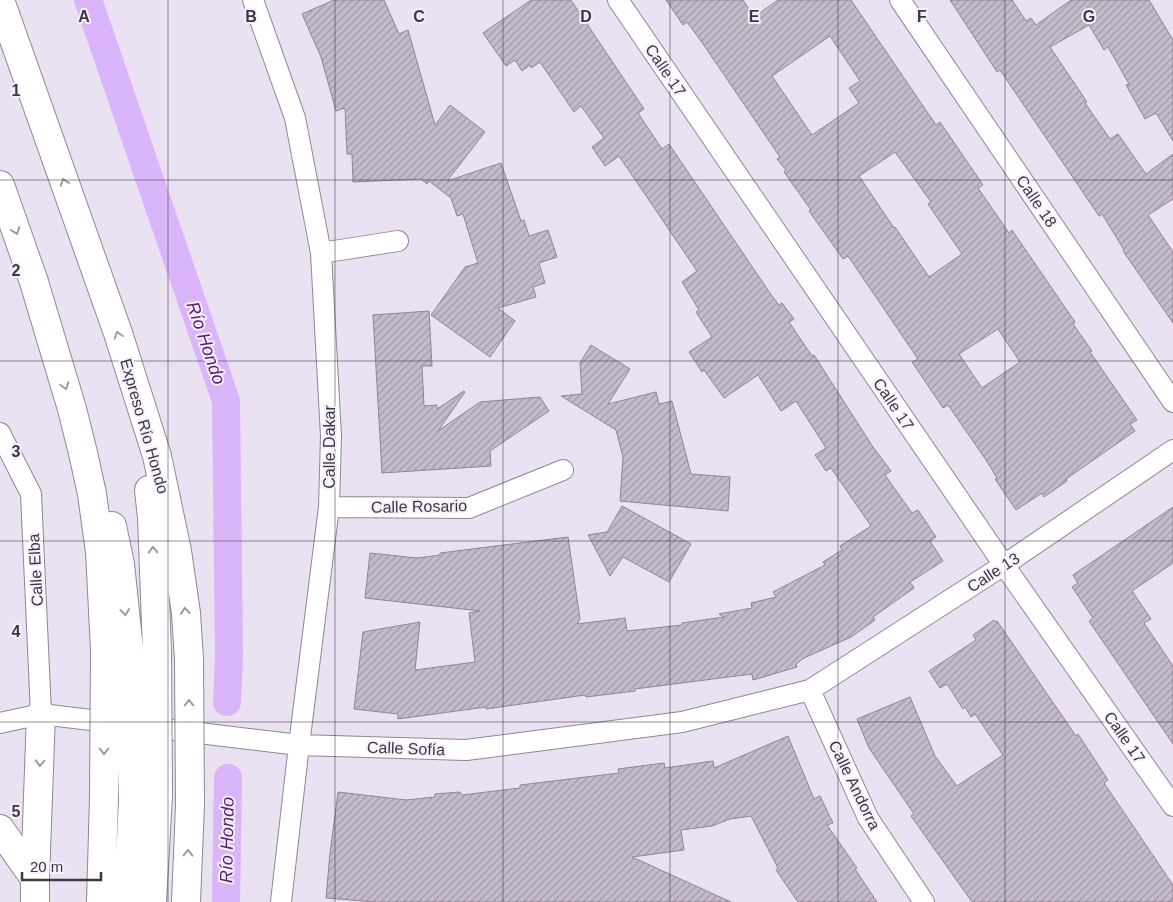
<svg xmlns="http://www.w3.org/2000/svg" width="1173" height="902" font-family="Arial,sans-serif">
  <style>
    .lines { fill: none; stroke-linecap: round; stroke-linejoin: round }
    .canal { stroke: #dbb5fa; stroke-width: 28 }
    .building { fill: url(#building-hatch); stroke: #8e8595; fill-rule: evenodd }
    .street-casing { stroke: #8f8696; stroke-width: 22 }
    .highway-casing { stroke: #8f8696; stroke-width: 30 }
    .street { stroke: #fff; stroke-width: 20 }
    .highway { stroke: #fff; stroke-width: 28 }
    .highway-bridge-casing { stroke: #8f8696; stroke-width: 30; stroke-linecap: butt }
    .highway-bridge { stroke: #fff; stroke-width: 28 }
    .oneway { stroke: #9e9c9f }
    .grid { fill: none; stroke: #3c383f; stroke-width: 1; stroke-opacity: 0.55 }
    .labels { text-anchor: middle; stroke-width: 4; stroke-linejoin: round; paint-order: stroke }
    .street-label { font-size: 16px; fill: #3c383f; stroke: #f7effd }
    .water-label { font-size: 18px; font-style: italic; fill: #542473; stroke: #f7effd }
    .grid-label { font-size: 16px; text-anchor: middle; font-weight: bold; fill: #3c383f; stroke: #f7effd; stroke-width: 4; stroke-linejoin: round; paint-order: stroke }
  </style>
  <defs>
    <pattern id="building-hatch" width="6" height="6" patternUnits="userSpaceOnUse" patternTransform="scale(1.25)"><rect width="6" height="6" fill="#c4bbcc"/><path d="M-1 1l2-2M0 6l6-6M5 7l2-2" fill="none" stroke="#a099a7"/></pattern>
  </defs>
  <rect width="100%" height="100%" fill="#eae1f3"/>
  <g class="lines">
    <!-- canal -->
    <path class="canal" d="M88,0L226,401L229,655L227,702
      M226,902L228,778"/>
  </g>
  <!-- building -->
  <path class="building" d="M334,0H384L399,34L408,30L435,125L450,105L485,132L447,181L501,163L521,221L524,220L529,236L548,230L557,257L539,263L545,283L533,287L536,297L498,308L515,321L490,357L431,315L465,267L478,263L463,214L457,216L451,198L429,181L427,184L421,179L353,182L352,154H347L345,108L336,111L321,57L302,14Z
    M531,0H571L644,109L638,113L662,149L669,144L772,296L779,305L782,303L794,319L789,322L812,356L814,355L873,447L891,471L885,475L912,513L918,510L936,537L930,541L943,561L910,582L914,588L873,617L875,620L851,637L804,658L796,664L797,667L753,680L752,674L635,689V691L586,697L585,695L486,709V707L398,719V714L354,709L363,632L420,622L415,670L475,662L469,613L480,611L365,598L370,553L417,558L440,555V553L568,537L580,619L577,624L625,618L627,631L682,625V623L724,617L719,614L752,608L751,603L776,597L773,592L825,565L823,562L842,550L840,546L871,526L831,468L826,471L815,455L826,448L796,401L781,411L758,375L724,398L704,370L702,372L689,352L712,337L696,312L699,310L682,282L697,271L619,156L605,166L592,147L604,138L581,106L574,112L540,62L531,68L530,65L522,71L515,60L506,66L483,33Z
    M666,0H743L754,17L778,0H851L936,125L940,122L983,185L978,188L1009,233L1012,230L1075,322L1073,324L1092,351L1090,352L1137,420L1130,424L1135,431L1066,479L1067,481L1044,497L1042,493L1016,510L995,479L997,478L986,460L948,405L943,408L912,362L918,359L848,256L843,259L809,211L811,210L784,172L786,170L777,159L780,157L701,41L687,22L683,25ZM830,36L860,81L849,88L859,103L812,135L772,76ZM895,152L931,202L928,204L962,254L929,277L895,227L894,228L859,176ZM998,329L1020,362L982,388L959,354Z
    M950,0H1012L1026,21L1031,18L1036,25L1071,0H1149L1173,40V141L1156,113L1145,119L1126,85L1129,84L1108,47L1104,50L1089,25L1050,47L1087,102L1085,103L1110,139L1118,134L1146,174L1173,154V199L1148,215L1173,252V323L1123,251L1124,250L1102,214L1099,216L1000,70L997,72Z
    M429,311L432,366H422L424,406L437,405V409L464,391L465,392L438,431L480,402L540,397L549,411L490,451L491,466L382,473L373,315Z
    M591,345L630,369L608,404L656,392L659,404L672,401L691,474L730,477L728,511L620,501L623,457L616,430L561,396L582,394L580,363Z
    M622,506L691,544L669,582L623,557L610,576L588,535L607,532Z
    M1173,507V563L1132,591L1151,619L1144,623L1173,666V744L1089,621L1093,618L1072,587L1078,583L1073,575Z
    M994,620L996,622L997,621L1076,736L1078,734L1108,780L1104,783L1173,885V902H972L911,816L914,814L869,748L857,719L910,697L935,756L957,786L1003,755L975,714L971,717L965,707L963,709L947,684L940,688L929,671L976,640L973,635Z
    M788,736L814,799L820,796L833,823L827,825L857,868L855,869L877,902H798L776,870L778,868L751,816L730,819L712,826L681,830L684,850L632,857L731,902H376L326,898L330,853L338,792L406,800L435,797V794L460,792L462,795L520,788V785L619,773L618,769L664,763L665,768L713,761L714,768Z"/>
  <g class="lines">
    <defs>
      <path id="street" d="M253,0L295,118L321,253L331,436L329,507L299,745L281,902
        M618,0L1004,565L1173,806
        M900,0L1173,402
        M321,253L398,241
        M0,433L31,494L41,714
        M329,507L469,508L563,470
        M810,690L868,818L924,902
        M0,723L41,714L299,745L466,750L682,722L810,690L1004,565L1173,450"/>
      <path id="highway" d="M0,0L118,333L157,456L177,551L186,613L189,660
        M0,185L34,282L72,409L83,453L92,494L100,552L105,650
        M149,490L152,518L157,651
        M112,526L120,564L129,650
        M0,829L35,879V902
        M35,879L41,714
        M101,902L104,797
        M128,902L133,799
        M152,902L158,796
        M186,902L190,805"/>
    </defs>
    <!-- street casing -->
    <use href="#street" class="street-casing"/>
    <!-- highway casing -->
    <use href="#highway" class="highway-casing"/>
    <!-- street -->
    <use href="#street" class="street"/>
    <!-- highway -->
    <use href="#highway" class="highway"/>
    <defs>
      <path id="highway-bridge" d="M129,650L133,799
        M157,651L158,796
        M189,660L190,805
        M104,797L105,650"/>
    </defs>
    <!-- highway-bridge casing -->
    <use href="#highway-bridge" class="highway-bridge-casing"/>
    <!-- highway-bridge -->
    <use href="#highway-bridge" class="highway-bridge"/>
  </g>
  <!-- one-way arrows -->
  <defs><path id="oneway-chevron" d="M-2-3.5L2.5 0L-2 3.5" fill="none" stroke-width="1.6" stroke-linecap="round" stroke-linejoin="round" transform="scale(1.25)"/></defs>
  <g class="oneway">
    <use href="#oneway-chevron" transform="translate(64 182) rotate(-109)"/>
    <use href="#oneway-chevron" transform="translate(16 231) rotate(70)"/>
    <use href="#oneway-chevron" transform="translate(118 335) rotate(-108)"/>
    <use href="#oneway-chevron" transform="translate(65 386) rotate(74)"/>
    <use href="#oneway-chevron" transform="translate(153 550) rotate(-92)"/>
    <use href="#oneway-chevron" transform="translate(185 611) rotate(-96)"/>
    <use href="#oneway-chevron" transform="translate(125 612) rotate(84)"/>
    <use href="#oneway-chevron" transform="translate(189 703) rotate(-90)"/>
    <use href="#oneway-chevron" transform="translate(104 751) rotate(90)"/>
    <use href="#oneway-chevron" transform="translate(40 763) rotate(92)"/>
    <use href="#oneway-chevron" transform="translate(188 853) rotate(-88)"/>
  </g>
  <!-- grid -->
  <path class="grid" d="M168,0V902M335,0V902M503,0V902M670,0V902M838,0V902M1005,0V902M0,180H1173M0,361H1173M0,541H1173M0,722H1173"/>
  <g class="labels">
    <!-- street labels -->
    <g class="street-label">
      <text transform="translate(666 70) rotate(56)" y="6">Calle 17</text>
      <text transform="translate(1037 201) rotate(56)" y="6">Calle 18</text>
      <text transform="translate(894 404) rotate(56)" y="6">Calle 17</text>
      <text transform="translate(145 426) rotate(74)" y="6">Expreso Río Hondo</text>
      <text transform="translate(329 447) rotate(-90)" y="6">Calle Dakar</text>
      <text transform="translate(419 506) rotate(-1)" y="6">Calle Rosario</text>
      <text transform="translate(35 570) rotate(-93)" y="6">Calle Elba</text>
      <text transform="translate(993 572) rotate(-33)" y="6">Calle 13</text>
      <text transform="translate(1125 737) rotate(55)" y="6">Calle 17</text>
      <text transform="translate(406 748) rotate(2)" y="6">Calle Sofía</text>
      <text transform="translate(855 785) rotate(64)" y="6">Calle Andorra</text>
    </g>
    <!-- water labels -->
    <g class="water-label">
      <text transform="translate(206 343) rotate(71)" y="6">Río Hondo</text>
      <text transform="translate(227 840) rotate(-89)" y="6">Río Hondo</text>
    </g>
  </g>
  <g class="grid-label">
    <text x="84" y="22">A</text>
    <text x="251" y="22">B</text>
    <text x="419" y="22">C</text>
    <text x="586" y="22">D</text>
    <text x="754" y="22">E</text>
    <text x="922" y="22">F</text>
    <text x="1089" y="22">G</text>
    <text x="16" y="96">1</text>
    <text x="16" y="276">2</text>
    <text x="16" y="457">3</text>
    <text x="16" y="637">4</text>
    <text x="16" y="817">5</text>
  </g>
  <!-- scale -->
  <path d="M22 872v8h79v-8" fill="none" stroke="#3c383f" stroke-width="2.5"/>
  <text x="30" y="872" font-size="15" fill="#3c383f" stroke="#f7effd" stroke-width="4" paint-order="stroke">20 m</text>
</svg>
